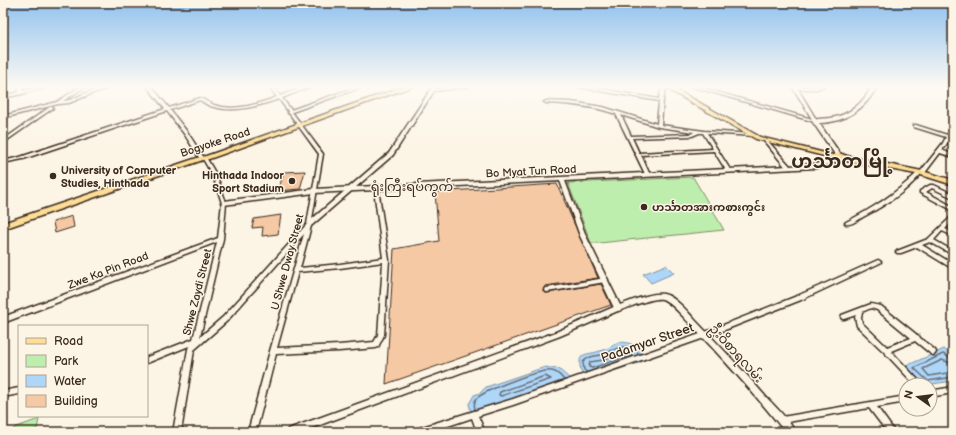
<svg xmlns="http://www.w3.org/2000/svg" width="956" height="435" font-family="'Balsamiq Sans','Noto Sans Myanmar',sans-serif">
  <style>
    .green { fill: #beeead; stroke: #7c8c66 }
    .water { fill: #aed6f9; stroke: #8091a1 }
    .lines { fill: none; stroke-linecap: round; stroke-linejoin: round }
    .shore { stroke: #696f76; stroke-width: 1.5 }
    .building { fill: #f6c9a5; stroke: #3b2a1e }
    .minor-casing { stroke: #3b2a1e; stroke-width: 3 }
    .tertiary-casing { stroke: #3b2a1e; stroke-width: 3 }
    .secondary-casing { stroke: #3b2a1e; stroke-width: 3 }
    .primary-casing { stroke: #3b2a1e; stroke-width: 3 }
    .minor { fill: #fcf5e5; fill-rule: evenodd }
    .tertiary { fill: #fcf5e5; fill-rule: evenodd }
    .secondary { fill: #fcf5e5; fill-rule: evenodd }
    .primary { fill: #fedd96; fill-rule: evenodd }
    .poi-dot { fill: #3b2a1e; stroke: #fcf5e5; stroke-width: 1.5 }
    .labels { text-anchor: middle; stroke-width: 3; stroke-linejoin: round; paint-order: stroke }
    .street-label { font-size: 11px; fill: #3b2a1e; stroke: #fcf5e5 }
    .poi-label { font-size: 11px; font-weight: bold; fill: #3b2a1e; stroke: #fcf5e5; text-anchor: start }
    .quarter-label { font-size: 13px; fill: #3b2a1e; stroke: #fcf5e5 }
    .near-street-label { font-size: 13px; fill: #3b2a1e; stroke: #fcf5e5 }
    .town-label { font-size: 19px; font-weight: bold; fill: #3b2a1e; stroke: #fcf5e5 }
  </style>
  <rect width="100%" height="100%" fill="#fcf5e5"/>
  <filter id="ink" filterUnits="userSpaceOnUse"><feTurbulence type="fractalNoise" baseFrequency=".025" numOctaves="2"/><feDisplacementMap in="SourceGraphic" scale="8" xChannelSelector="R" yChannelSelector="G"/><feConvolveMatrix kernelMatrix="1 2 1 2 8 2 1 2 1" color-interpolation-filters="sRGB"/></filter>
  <g filter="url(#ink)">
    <!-- green -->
    <path class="green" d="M693,177L724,230L599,243H591L568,183Z
      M39,419L37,429L26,432H13L14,428Z"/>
    <!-- water -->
    <path class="water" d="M666,265L674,273L651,283L643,274Z
      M618,342C633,342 640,347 647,359L639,363L594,377L588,378L581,372C577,351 584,356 600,351C607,349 613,346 618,342Z
      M944,349L953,357V381L925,385L906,366Z
      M545,367L559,369L570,379L497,406C489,413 481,417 471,412L469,404L474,395L480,393L486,387Z"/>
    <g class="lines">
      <!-- shore -->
      <path class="shore" d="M621,351L632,355L592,368L589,367L590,362L603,360Z
        M953,359L943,354L914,368L928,381L953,377
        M953,364L942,360L923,369L929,376L953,372
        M587,372L584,370L583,362C589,356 592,357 600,355C617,351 622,339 640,354
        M545,376L551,379L501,396L499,395L500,392Z
        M475,410C474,406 474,401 477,398C486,390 539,369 552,371C557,372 561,376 564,380"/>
    </g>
    <!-- building -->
    <path class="building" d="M305,171L300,189L278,191L284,172Z
      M557,184L598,278L545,286L543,291L547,293L601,284L611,305L386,384L394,249L439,241L435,192Z
      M281,215L278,234L262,236L263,227L252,228L254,219Z
      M72,216L74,227L55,233L53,222Z"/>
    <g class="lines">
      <defs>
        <path id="minor" d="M18,86H22L23,91L42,86H49L22,94L3,98V96L19,92Z
          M81,86H86L63,101C69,101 75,98 81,95C91,91 103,86 115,86L93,93L69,103L58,104L3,118V116L57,102Z
          M147,86H151L169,108L200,98C205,100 209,103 214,105C235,112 258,104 277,97L269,86H273L280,96L306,86H312L282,98L291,110L359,86H365L292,112L323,154L312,219L389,153L433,86H437L435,89L457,86H470L468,87L434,91L393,155L311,226L300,268L340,264L383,258L374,189V188H378L389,260L384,335L378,347L376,348L339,351L276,354L256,432H248L270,351L304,234L227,321L194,350L181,432H173L188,349L189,346L147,363V357L193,339L217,242L3,323V317L218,238L222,203L213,176L203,159H200L185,135L167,111L23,159L3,163V161L20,157L165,109ZM279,99L288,111V113H289L319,154L307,224L223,317L200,337L223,239L226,203L217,176L207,159V158H204L188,133L170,110L200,100C204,103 209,106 214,107C236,113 258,106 279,99ZM383,262L378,335L374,342L339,345L277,348L298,272L340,268Z
          M575,86H584L659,99L662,86H666L663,100L661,125L704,131L754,134L756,135L754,136L707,133L731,171V172H727L714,151L641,155L650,175V176H646L616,114C593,106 570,104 546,103L544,102L546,101L571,102L603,107L657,124L659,101L577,87ZM621,115L659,127L694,132L691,134L631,136ZM699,133H703L713,149L639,153L632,138L692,136Z
          M690,86H696L812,119L792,86H796V87L824,86L817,89H798L817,121L815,122Z
          M50,107H52L53,108L3,143V140Z
          M914,125H916L947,135L952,128H953C953,137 947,143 942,150L953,155V157L940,153L924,174H920V172L943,143L946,137L914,127Z
          M764,139H766L791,167V169H787L764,141Z
          M916,174H920V175C905,193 884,206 863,217C858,220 852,225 846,224L845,223L846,222C872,209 895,194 916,174Z
          M930,185H934L953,194V198L932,188L926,192L950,205L953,203V207L950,209L948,208L920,193V191Z
          M953,216V221L945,229L953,232V236L942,231L934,240L953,251V255L930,242L922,245L953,264V269L917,247L901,253H897L896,252L897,251L928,239L951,217Z
          M878,260L880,261L881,262L880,263L801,300L707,337L513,405L478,416L485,432H477L472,418L430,432H415L416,429L419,428L513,399L703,333L797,296Z
          M605,278H607L608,280L607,282H605L547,292H545L544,290L545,288H547Z
          M871,304L881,306L917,335L919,336L920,338L935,350L936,352L935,354L933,355L931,354L915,341L891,351L921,383L922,385H915L884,352L857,326L855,317L856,315L844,319H842L841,317L842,315ZM871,308L877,310L911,338L887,347L862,323L861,317L862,312Z
          M616,306H620L621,308L620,310L560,336L301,432H287L288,429L291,428L556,332Z
          M953,387V393L930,397V391Z
          M19,388V394L3,397V391Z
          M906,396V402L877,407L895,432H887L869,408L782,423L779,422L778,420L779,418L782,417Z"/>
        <path id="tertiary" d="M838,158L840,159L841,160L840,161L816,168L565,181L586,236L620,305C631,301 656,290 667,295C677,299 689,313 696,321C720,346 744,371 766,397C774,405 791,422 795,432H785C756,395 724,360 692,326C686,320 670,301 662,299C653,297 628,308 618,311L615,310L580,236L560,181L314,193L224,205L221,203L224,201L314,189L789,166L816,164Z"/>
        <path id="secondary" d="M872,86H877C866,109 844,123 819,123L841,155L838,157L836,156L812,121C817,118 825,119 831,118C849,115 864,103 872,86Z"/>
        <path id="primary" d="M405,86H414L209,159L203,160L3,229V223L200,157L206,156Z
          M662,86H670L760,137L833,155L839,153L847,156L922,171L953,180V185L921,175L847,161L840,163L832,158L756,139Z"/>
      </defs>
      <!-- minor casing -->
      <use href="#minor" class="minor-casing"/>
      <!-- tertiary casing -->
      <use href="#tertiary" class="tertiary-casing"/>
      <!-- secondary casing -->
      <use href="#secondary" class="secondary-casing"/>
      <!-- primary casing -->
      <use href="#primary" class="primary-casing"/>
      <!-- minor -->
      <use href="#minor" class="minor"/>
      <!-- tertiary -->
      <use href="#tertiary" class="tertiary"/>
      <!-- secondary -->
      <use href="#secondary" class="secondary"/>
      <!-- primary -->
      <use href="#primary" class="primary"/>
    </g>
  </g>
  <!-- sky -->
  <linearGradient id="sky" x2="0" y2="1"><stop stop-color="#91c2ef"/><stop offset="0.59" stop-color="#fefaf3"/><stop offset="1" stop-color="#fefaf3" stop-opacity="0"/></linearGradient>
  <rect width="956" height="147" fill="url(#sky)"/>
  <!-- markers -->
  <g class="poi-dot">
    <circle cx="53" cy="176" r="4"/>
    <circle cx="292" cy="181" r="4"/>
    <circle cx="644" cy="207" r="4"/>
  </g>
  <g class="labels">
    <!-- street labels -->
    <g class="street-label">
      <text transform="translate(215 142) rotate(-18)" y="4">Bogyoke Road</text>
      <text transform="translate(531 171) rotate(-3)" y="4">Bo Myat Tun Road</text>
      <text transform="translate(287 262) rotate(-75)" y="4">U Shwe Dway Street</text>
      <text transform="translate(108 270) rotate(-21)" y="4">Zwe Ka Pin Road</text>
      <text transform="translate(197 292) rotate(-76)" y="4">Shwe Zaydi Street</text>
    </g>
    <!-- poi labels -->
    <g class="poi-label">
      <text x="61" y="174">University of Computer<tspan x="61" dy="13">Studies, Hinthada</tspan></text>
      <text x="284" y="179" text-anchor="end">Hinthada Indoor<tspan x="284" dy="13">Sport Stadium</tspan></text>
      <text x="652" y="211">ဟင်္သာတအားကစားကွင်း</text>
    </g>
    <!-- quarter labels -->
    <g class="quarter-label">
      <text x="412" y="191">ရုံးကြီးရပ်ကွက်</text>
    </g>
    <!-- near-street labels -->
    <g class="near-street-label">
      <text transform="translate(647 342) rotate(-19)" y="5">Padamyar Street</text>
      <text transform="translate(737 353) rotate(48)" y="5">ဦးဝိစာရလမ်း</text>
    </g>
    <!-- town labels -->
    <g class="town-label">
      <text x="842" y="168">ဟင်္သာတမြို့</text>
    </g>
  </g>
  <!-- margin -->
  <rect width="956" height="435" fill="none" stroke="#fcf5e5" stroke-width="16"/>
  <rect x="8" y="8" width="940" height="419" fill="none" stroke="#3b2a1e" stroke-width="1.5" filter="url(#ink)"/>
  <!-- legend -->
  <rect x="18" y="325" width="130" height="92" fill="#fcf5e5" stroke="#afa495"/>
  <rect x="26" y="338" width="20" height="6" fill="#fedd96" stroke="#afa495"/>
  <text x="54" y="345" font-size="12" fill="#3b2a1e">Road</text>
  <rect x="26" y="355" width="20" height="12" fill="#beeead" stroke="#afa495"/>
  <text x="54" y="365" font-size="12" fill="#3b2a1e">Park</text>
  <rect x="26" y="375" width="20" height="12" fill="#aed6f9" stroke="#afa495"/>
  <text x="54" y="385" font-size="12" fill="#3b2a1e">Water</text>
  <rect x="26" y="395" width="20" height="12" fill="#f6c9a5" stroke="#afa495"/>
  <text x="54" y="405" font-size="12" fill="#3b2a1e">Building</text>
  <!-- north arrow -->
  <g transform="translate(918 397) rotate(284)"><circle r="19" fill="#fcf5e5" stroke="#afa495"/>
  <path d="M0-3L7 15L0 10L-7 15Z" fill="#3b2a1e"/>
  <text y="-6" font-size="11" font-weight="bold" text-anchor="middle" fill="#3b2a1e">N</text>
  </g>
</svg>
